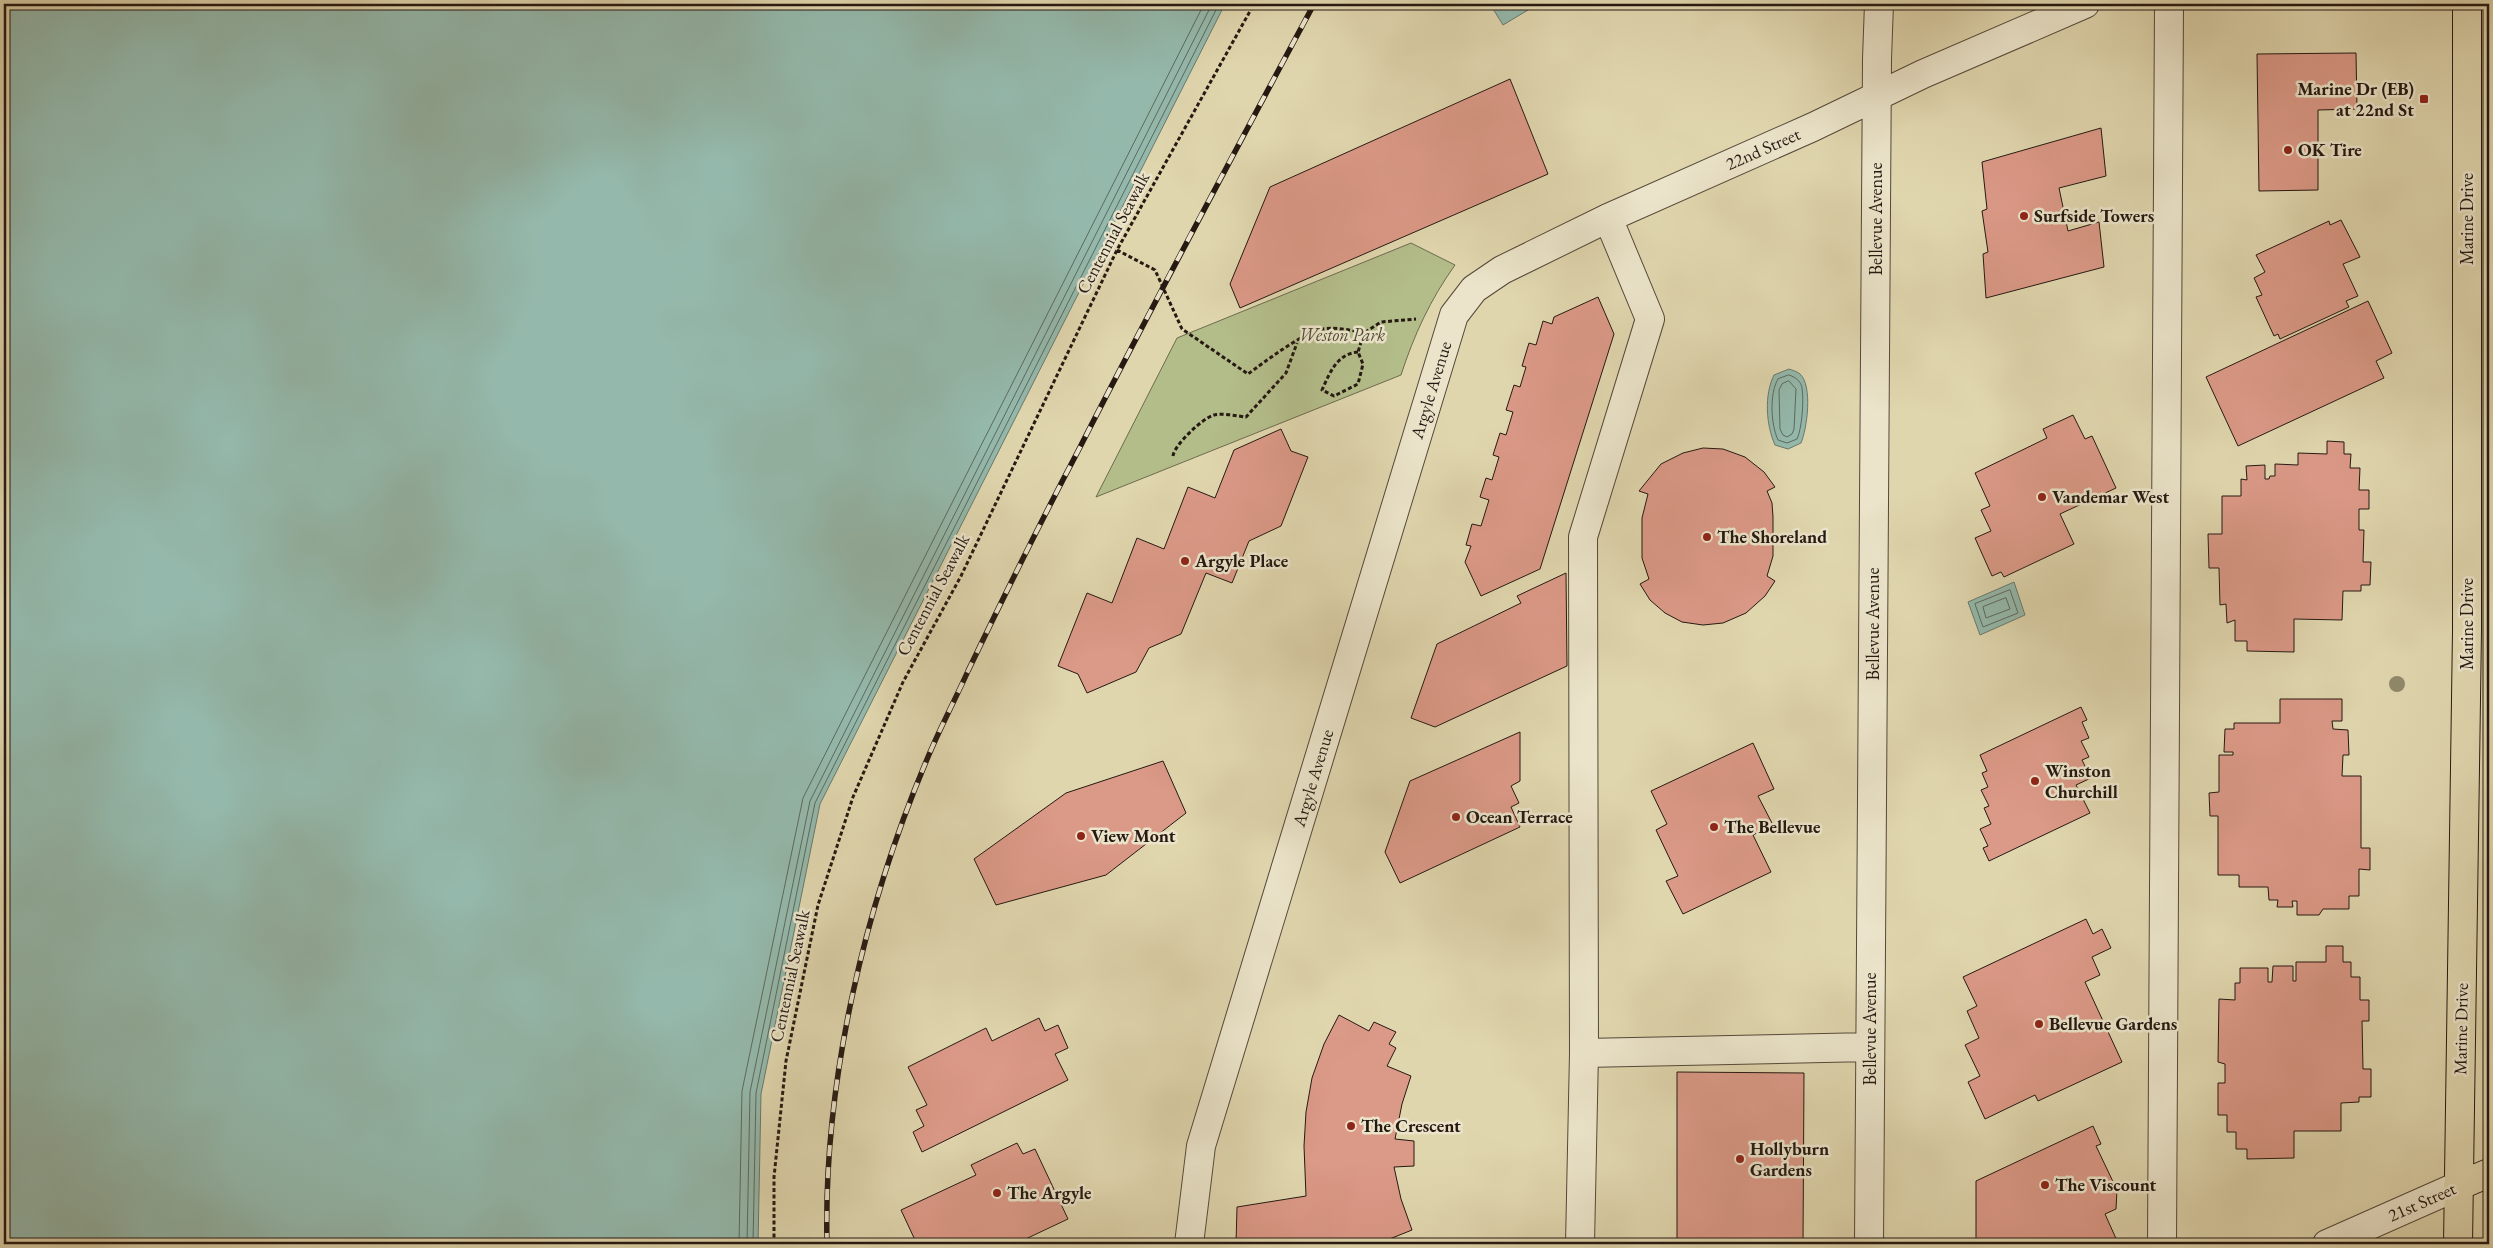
<svg xmlns="http://www.w3.org/2000/svg" width="2493" height="1248" font-family="'EB Garamond',serif">
  <style>
    .green { fill: #b3bd8a; stroke: #6c6b4e }
    .water { fill: #94b9ac; stroke: #68796e }
    .lines { fill: none; stroke-linecap: round; stroke-linejoin: round }
    .shore { stroke: #5c695f; stroke-width: 1 }
    .building { fill: #db9987; stroke: #251912 }
    .minor-casing { stroke: #544839; stroke-width: 30 }
    .major-casing { stroke: #251912; stroke-width: 30 }
    .path { stroke: #251912; stroke-width: 3; stroke-dasharray: 4 2.5; stroke-linecap: butt }
    .minor { stroke: #ebe4ca; stroke-width: 28 }
    .major { stroke: #e0d6ae; stroke-width: 28 }
    .rail-casing { stroke: #251912; stroke-width: 5.5 }
    .rail { stroke: #ebe4ca; stroke-width: 4; stroke-dasharray: 11; stroke-linecap: butt }
    .tree { fill: #91896c }
    .poi-dot { fill: #8f2418; stroke: #ebe4ca; stroke-width: 2 }
    .labels { text-anchor: middle; stroke-width: 5; stroke-linejoin: round; paint-order: stroke }
    .poi-label { font-size: 18px; font-weight: bold; fill: #251912; stroke: #ebe4ca; text-anchor: start }
    .street-label { font-size: 18px; fill: #251912; stroke: #ebe4ca }
    .park-label { font-size: 18px; font-style: italic; fill: #504a36; stroke: #ebe4ca }
  </style>
  <rect width="100%" height="100%" fill="#e0d6ae"/>
  <filter id="stains"><feTurbulence type="fractalNoise" baseFrequency=".004" numOctaves="4"/><feColorMatrix values="0 0 0 0 .2 0 0 0 0 .09 0 0 0 0 .02 0 0 0 .5 -.17"/></filter>
  <radialGradient id="worn" r=".72"><stop offset=".6" stop-color="#630" stop-opacity="0"/><stop offset="1" stop-color="#630" stop-opacity=".3"/></radialGradient>
  <!-- green -->
  <path class="green" d="M1411,243L1455,265C1430,300 1414,335 1401,375L1096,497L1177,338Z"/>
  <!-- water -->
  <path class="water" d="M4,4H1225L820,804L761,1094L758,1244H4Z
    M1490,4H1538L1503,25Z
    M1789,369C1792,370 1798,372 1800,374C1813,386 1807,429 1801,443L1788,449L1775,445C1766,425 1764,395 1774,375Z
    M2014,582L2025,615L1980,635L1968,602Z"/>
  <g class="lines">
    <!-- shore -->
    <path class="shore" d="M1789,375C1795,377 1801,381 1802,388C1804,400 1802,429 1797,439L1787,443L1778,440C1771,425 1769,394 1778,379Z
      M1789,381L1796,389L1794,429L1792,434L1787,437L1783,435L1780,429L1779,390L1782,384Z
      M2010,590L2018,613L1983,627L1975,604Z
      M2006,598L2010,609L1986,618L1983,607Z
      M739,1244L742,1091L803,798L1204,4
      M747,1244L750,1092L810,801L1212,4
      M753,1244L756,1093L815,803L1219,4"/>
  </g>
  <!-- building -->
  <path class="building" d="M2356,53L2357,109L2318,110V190L2259,191L2257,54Z
    M1510,79L1548,174L1240,308L1230,284L1270,187Z
    M2101,128L2106,176L2059,188L2068,231L2099,222L2104,267L1986,298L1983,254L1988,252L1982,211L1987,209L1982,162Z
    M2341,220L2360,257L2343,264L2358,296L2346,301L2349,307L2280,339L2278,334L2274,336L2256,297L2262,295L2254,278L2265,272L2256,255L2329,221L2330,225Z
    M1598,297L1614,334L1540,569L1481,596L1465,562L1471,546L1466,545L1472,524L1481,526L1489,500L1480,497L1486,478L1492,480L1499,457L1493,455L1500,433L1506,435L1513,412L1506,410L1514,385L1520,387L1526,367L1522,366L1529,343L1536,345L1543,321L1552,324L1554,317Z
    M2368,301L2392,353L2376,361L2384,378L2238,446L2206,377Z
    M2073,415L2085,439L2092,436L2116,488L2060,514L2074,544L2004,577L2001,572L1992,576L1975,538L1991,531L1981,510L1990,506L1975,473L2047,438L2043,429Z
    M1281,429L1291,451L1308,457L1281,526L1249,541L1232,583L1206,573L1181,634L1149,648L1136,672L1087,693L1078,674L1058,666L1087,593L1112,603L1137,538L1164,549L1188,487L1215,498L1234,450Z
    M2327,441L2344,442V454H2351L2350,468H2360L2359,490H2369V509H2359V530H2364L2363,562H2371L2370,585H2361V591H2343L2342,620L2294,619V652L2247,651V641H2235V620L2227,623L2226,604L2220,605L2219,568H2209L2208,534H2222V496H2241V479L2247,480L2246,466L2265,465V479H2269L2270,476H2275V464L2298,465V453L2327,454Z
    M1703,448L1723,449L1745,457L1764,472L1775,487L1767,491L1772,503L1773,517V556L1767,576L1775,581L1765,596L1746,613L1723,623L1703,625L1682,622L1665,613L1650,600L1640,584L1649,579L1642,558V518L1648,494L1639,491L1661,464L1683,453Z
    M1566,573L1567,666L1435,727L1411,718L1437,644L1521,603L1517,596Z
    M2280,699H2342V721H2332L2333,729L2348,730L2349,755H2343L2342,776H2361V848H2370V870L2359,869V896H2349V909H2323L2319,915H2297V901H2292L2293,907H2277L2278,900H2269L2268,887H2239V875H2218V816H2210L2209,793L2219,792V755H2233V752H2224L2225,729H2234V723H2280Z
    M2081,707L2087,720L2082,722L2089,738L2081,741L2089,757L2082,760L2091,778L2076,785L2090,813L1989,861L1983,848L1988,846L1980,829L1991,824L1984,808L1989,806L1981,790L1988,787L1982,773L1987,771L1980,755Z
    M1520,732V781L1511,786L1519,803L1511,807L1520,827L1400,883L1385,852L1410,781Z
    M1753,743L1774,789L1758,796L1773,825L1753,835L1771,872L1683,914L1666,881L1678,876L1656,830L1667,824L1651,791Z
    M1163,761L1186,813L1106,875L996,905L974,859L1066,793Z
    M2086,919L2093,934L2102,929L2111,948L2092,957L2100,975L2085,982L2122,1062L2038,1101L2035,1095L1985,1119L1968,1082L1980,1076L1965,1045L1979,1038L1967,1011L1977,1006L1963,977Z
    M2326,946H2343V962H2351V977H2360V1000H2369V1021H2362L2363,1069H2371V1097H2359V1102L2341,1103V1131H2294V1158L2247,1159V1149H2236V1132H2227V1115H2218V1083H2225V1064L2218,1062L2219,999L2235,1000V983H2240V968H2268V982H2272L2273,966H2293V981H2296V962H2326Z
    M1339,1015L1369,1031L1374,1022L1396,1032L1389,1044L1396,1048L1387,1066L1411,1076L1402,1104L1395,1139L1414,1141V1166L1394,1167L1401,1199L1412,1230L1387,1240L1389,1244H1236L1237,1207L1306,1196L1304,1146L1306,1112L1312,1078L1324,1044Z
    M1039,1018L1045,1031L1058,1025L1068,1048L1055,1054L1068,1080L922,1152L913,1132L924,1126L916,1110L927,1105L908,1067L986,1028L992,1041Z
    M1677,1072L1804,1073L1803,1244H1677Z
    M2093,1126L2101,1144L2096,1146L2117,1190L2116,1209L2105,1214L2118,1243L1976,1244V1181Z
    M1017,1143L1023,1154L1035,1149L1068,1219L1015,1244H906L915,1240L901,1210L976,1175L971,1165Z"/>
  <g class="lines">
    <defs>
      <path id="minor" d="M1584,1053L1870,1047
        M1189,1244L1201,1146L1454,315L1474,289L1502,270L1608,218L1813,127L1923,74L2085,4
        M1580,1244L1584,1053L1583,537L1650,319L1608,218
        M1869,1244L1877,59L1879,4
        M2162,1244L2169,4
        M2327,1244L2458,1186"/>
      <path id="major" d="M2458,1186L2489,1173
        M2458,1244L2467,631V4"/>
    </defs>
    <!-- minor casing -->
    <use href="#minor" class="minor-casing"/>
    <!-- major casing -->
    <use href="#major" class="major-casing"/>
    <!-- path -->
    <path class="path" d="M1117,250L1155,270L1182,329L1248,374C1263,363 1304,332 1322,329C1337,327 1350,330 1364,333L1381,322L1416,319
      M1358,352C1337,354 1330,372 1322,390L1334,396L1358,384L1363,364L1358,352L1364,333
      M1173,456C1174,445 1204,417 1214,415C1224,413 1237,416 1246,417L1286,373L1297,343
      M774,1244V1177L786,1061L818,905L853,797L903,682L961,576L1117,250L1254,4"/>
    <!-- minor -->
    <use href="#minor" class="minor"/>
    <!-- major -->
    <use href="#major" class="major"/>
    <defs>
      <path id="rail" d="M827,1244C823,1082 865,905 928,757C940,728 955,700 968,671C1003,598 1039,525 1077,453C1154,302 1234,153 1314,4"/>
    </defs>
    <!-- rail casing -->
    <use href="#rail" class="rail-casing"/>
    <!-- rail -->
    <use href="#rail" class="rail"/>
  </g>
  <!-- trees -->
  <circle class="tree" cx="2397" cy="684" r="8"/>
  <!-- markers -->
  <g class="poi-dot">
    <rect x="2419" y="94" width="10" height="10" rx="2.5"/>
    <circle cx="2288" cy="150" r="5"/>
    <circle cx="2024" cy="216" r="5"/>
    <circle cx="2042" cy="497" r="5"/>
    <circle cx="1707" cy="537" r="5"/>
    <circle cx="1185" cy="561" r="5"/>
    <circle cx="2035" cy="781" r="5"/>
    <circle cx="1456" cy="817" r="5"/>
    <circle cx="1714" cy="827" r="5"/>
    <circle cx="1081" cy="836" r="5"/>
    <circle cx="2039" cy="1024" r="5"/>
    <circle cx="1351" cy="1126" r="5"/>
    <circle cx="1740" cy="1159" r="5"/>
    <circle cx="2045" cy="1185" r="5"/>
    <circle cx="997" cy="1193" r="5"/>
  </g>
  <g class="labels">
    <!-- poi labels -->
    <g class="poi-label">
      <text x="2414" y="95" text-anchor="end">Marine Dr (EB)<tspan x="2414" dy="21">at 22nd St</tspan></text>
      <text x="2298" y="156">OK Tire</text>
      <text x="2034" y="222">Surfside Towers</text>
      <text x="2052" y="503">Vandemar West</text>
      <text x="1717" y="543">The Shoreland</text>
      <text x="1195" y="567">Argyle Place</text>
      <text x="2045" y="777">Winston<tspan x="2045" dy="21">Churchill</tspan></text>
      <text x="1466" y="823">Ocean Terrace</text>
      <text x="1724" y="833">The Bellevue</text>
      <text x="1091" y="842">View Mont</text>
      <text x="2049" y="1030">Bellevue Gardens</text>
      <text x="1361" y="1132">The Crescent</text>
      <text x="1750" y="1155">Hollyburn<tspan x="1750" dy="21">Gardens</tspan></text>
      <text x="2055" y="1191">The Viscount</text>
      <text x="1007" y="1199">The Argyle</text>
    </g>
    <!-- street labels -->
    <g class="street-label">
      <text transform="translate(1763 149) rotate(-24)" y="6">22nd Street</text>
      <text transform="translate(1876 219) rotate(-90)" y="6">Bellevue Avenue</text>
      <text transform="translate(2467 219) rotate(-90)" y="6">Marine Drive</text>
      <text transform="translate(1113 233) rotate(-62)" y="6">Centennial Seawalk</text>
      <text transform="translate(1431 390) rotate(-73)" y="6">Argyle Avenue</text>
      <text transform="translate(933 595) rotate(-62)" y="6">Centennial Seawalk</text>
      <text transform="translate(1873 624) rotate(-90)" y="6">Bellevue Avenue</text>
      <text transform="translate(2467 624) rotate(-90)" y="6">Marine Drive</text>
      <text transform="translate(1313 778) rotate(-73)" y="6">Argyle Avenue</text>
      <text transform="translate(790 976) rotate(-78)" y="6">Centennial Seawalk</text>
      <text transform="translate(1870 1029) rotate(-90)" y="6">Bellevue Avenue</text>
      <text transform="translate(2461 1029) rotate(-89)" y="6">Marine Drive</text>
      <text transform="translate(2422 1202) rotate(-24)" y="6">21st Street</text>
    </g>
    <!-- park labels -->
    <g class="park-label">
      <text x="1342" y="341">Weston Park</text>
    </g>
  </g>
  <!-- margin -->
  <rect width="2493" height="1248" fill="none" stroke="#e0d6ae" stroke-width="20"/>
  <rect x="5" y="5" width="2483" height="1238" fill="none" stroke="#251912" stroke-width="2.5"/>
  <rect x="10" y="10" width="2473" height="1228" fill="none" stroke="#251912"/>
  <rect width="100%" height="100%" filter="url(#stains)"/>
  <rect width="100%" height="100%" fill="url(#worn)"/>
</svg>
